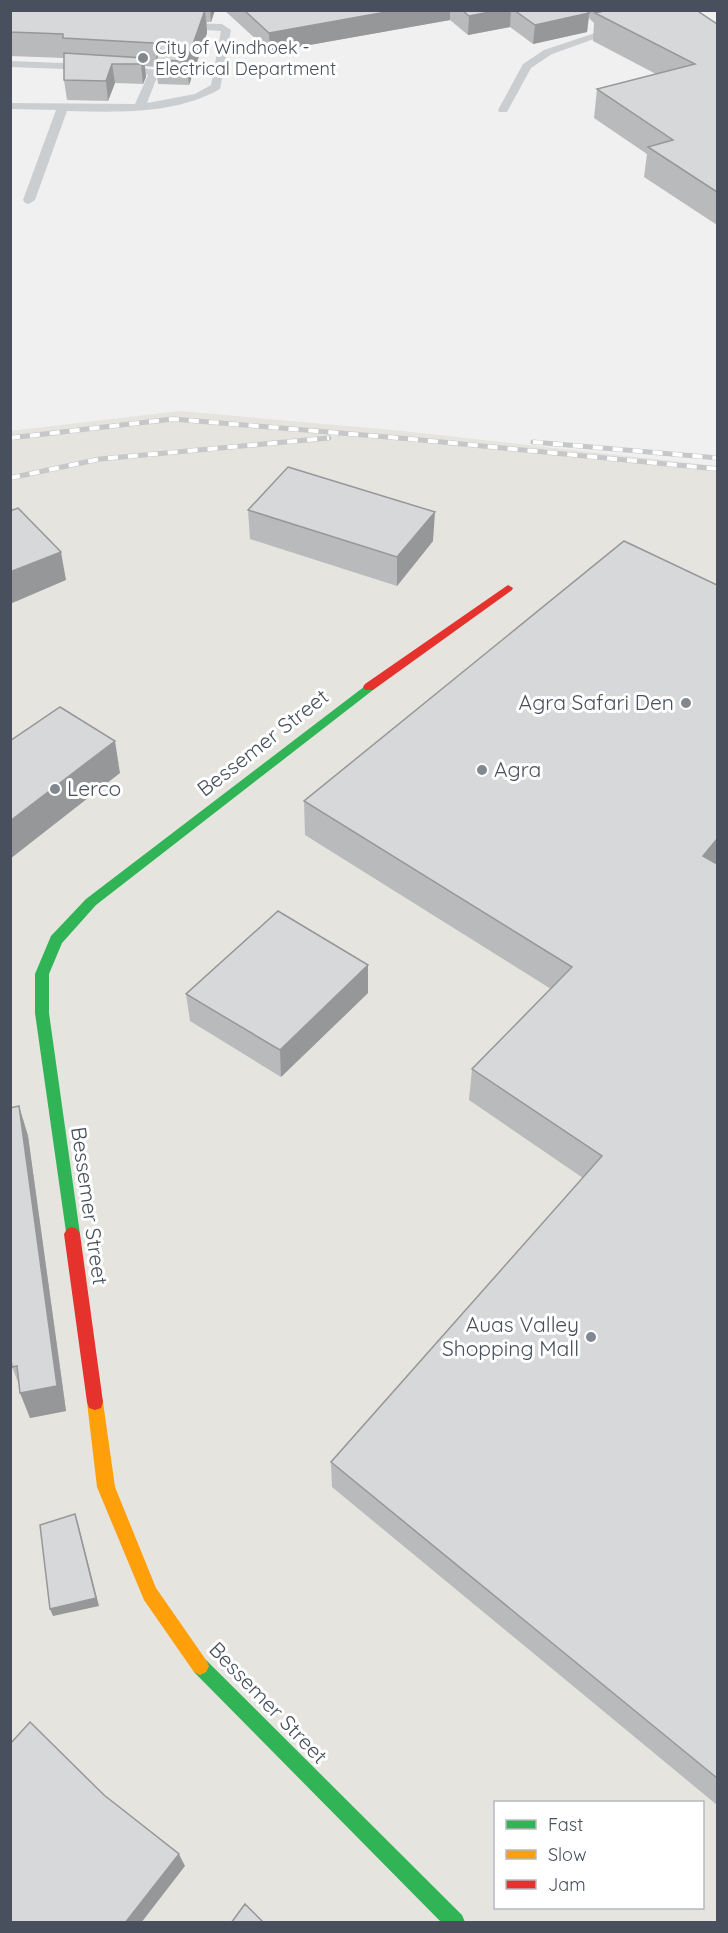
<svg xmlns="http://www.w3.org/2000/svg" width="728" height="1933" font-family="Quicksand,sans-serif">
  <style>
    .commercial { fill: #e5e4de; fill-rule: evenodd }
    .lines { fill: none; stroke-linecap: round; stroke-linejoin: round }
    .lane { fill: #cbced1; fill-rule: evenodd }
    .fast { fill: #30b455; fill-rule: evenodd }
    .slow { fill: #ff9f0a; fill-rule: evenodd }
    .jam { fill: #e5322d; fill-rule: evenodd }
    .rail-casing { stroke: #c6c7c9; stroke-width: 5 }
    .rail { stroke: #fff; stroke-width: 4; stroke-dasharray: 10; stroke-linecap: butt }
    .wall { fill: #b9babb }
    .shaded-wall { fill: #969799 }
    .building { fill: #d7d8da; stroke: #969799; stroke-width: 1.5 }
    .poi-dot { fill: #828890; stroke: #fff; stroke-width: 2 }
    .labels { text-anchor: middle; stroke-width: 6; stroke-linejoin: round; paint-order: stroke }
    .far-poi-label { font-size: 18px; fill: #47505c; stroke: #fff; text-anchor: start }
    .poi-label { font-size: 21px; fill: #47505c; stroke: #fff; text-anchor: end }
    .street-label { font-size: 21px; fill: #47505c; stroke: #fff }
  </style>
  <rect width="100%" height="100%" fill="#f0f0f0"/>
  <!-- commercial -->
  <path class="commercial" d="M180,411L403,431L717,466V1922H11L10,431ZM496,1802H702V1908H496Z"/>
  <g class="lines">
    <!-- lane -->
    <path class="lane" d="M180,23L222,24L231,30L220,89C174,115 118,112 67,111L35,200L29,204L25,203L23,200L56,110L10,109V103L135,104L148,75L115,71V67L119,66L158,70L159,72L147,103L195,94L211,85L221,31L176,28L175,26Z
      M613,27L622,29L552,54L531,68L507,112H499L498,110L523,64L544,50Z
      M10,61L90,64L95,67L90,70L10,67Z"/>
    <!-- fast -->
    <path class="fast" d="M369,683L375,687L373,690L96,905L62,943L49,974V1013L80,1234L77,1239L72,1241L67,1239L35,1013V974L51,936L86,899Z
      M200,1657L206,1660L462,1915L465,1922H441L194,1672L191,1666L194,1660Z"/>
    <!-- slow -->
    <path class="slow" d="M95,1394L101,1396L103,1402L115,1487L156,1588L206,1660L209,1666L206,1672L200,1675L194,1672L144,1600L97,1487L87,1402L89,1396Z"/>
    <!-- jam -->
    <path class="jam" d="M508,585L513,588L512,590L373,690H365L363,687L365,684Z
      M72,1227L77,1229L80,1234L103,1402L101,1408L95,1410L89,1408L87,1402L64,1234L67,1229Z"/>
    <defs>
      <path id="rail" d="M10,438L173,419L411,439L718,469
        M533,442L718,458
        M10,478L100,459L329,438"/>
    </defs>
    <!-- rail casing -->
    <use href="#rail" class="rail-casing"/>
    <!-- rail -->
    <use href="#rail" class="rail"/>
  </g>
  <!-- wall -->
  <path class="wall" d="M10,10H215L211,22H207V33L189,85L158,84L156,68L155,67L145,66L146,77L143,84L115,83L108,101L67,100L64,80V58L10,56Z
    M224,10H696L717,24V225L644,177L647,154L594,118L597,89L656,74L593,41L594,23L589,18L587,32L533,44L510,27L468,35L450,20L270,52Z
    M248,510L433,541L397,586L250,539Z
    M304,801L717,862V1805L332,1487L331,1462L583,1178L469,1100L472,1069L551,989L305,835Z
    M368,965V993L281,1077L190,1021L186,994Z
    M19,1106L28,1136L66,1411L30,1418L18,1382L12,1367Z"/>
  <!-- shaded-wall -->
  <path class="shaded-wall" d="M205,10L207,33L189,85L187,61Z
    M210,10H215L211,22Z
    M397,10H450V20L270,52L269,33Z
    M499,10H511L510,27L468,35L469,16Z
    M589,13L587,32L533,44L535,25Z
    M144,58L146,77L143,84L141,64Z
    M112,64L115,83L108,101L106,81Z
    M435,512L433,541L397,586V557Z
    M61,552L66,580L10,604V572Z
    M115,741L120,773L10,859V821Z
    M717,839V862L694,889L703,856Z
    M368,965V993L281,1077L280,1050Z
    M19,1106L28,1136L66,1411L30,1418L20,1393Z
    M75,1514L78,1523L99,1606L53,1616L50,1609Z
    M179,1854L185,1866L141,1923H125Z"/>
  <!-- building -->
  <path class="building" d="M10,10H205L187,61L156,60L160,49L153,43L63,38V34L10,32Z
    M244,10H397L269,33Z
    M462,10H499L469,16Z
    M514,10H586L589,13L535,25Z
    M608,10H696L717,24V192L648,147L673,140L597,89L695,64L595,13Z
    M64,53L144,58L141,64H112L106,81L64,80Z
    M288,467L435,512L397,557L248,510Z
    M18,508L61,552L10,572V511Z
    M624,541L717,585V839L703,856L717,864V1778L331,1462L602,1156L472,1069L572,967L304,801Z
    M60,707L115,741L10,821V741Z
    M278,911L368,965L280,1050L186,994Z
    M19,1106L57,1386L20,1393L17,1366L12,1367L10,1351V1108Z
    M75,1514L96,1598L50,1609L40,1525Z
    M30,1722L104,1795L179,1854L125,1923H10V1744Z
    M245,1904L264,1923H231Z"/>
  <!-- markers -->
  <g class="poi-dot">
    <circle cx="143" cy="58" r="6"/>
    <circle cx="686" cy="703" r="6"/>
    <circle cx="482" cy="770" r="6"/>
    <circle cx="55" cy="789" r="6"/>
    <circle cx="591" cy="1337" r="6"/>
  </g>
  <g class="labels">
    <!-- far-poi labels -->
    <g class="far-poi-label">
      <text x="155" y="54">City of Windhoek -<tspan x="155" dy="21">Electrical Department</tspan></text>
    </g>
    <!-- poi labels -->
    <g class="poi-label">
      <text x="674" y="710">Agra Safari Den</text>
      <text x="494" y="777" text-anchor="start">Agra</text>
      <text x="67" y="796" text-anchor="start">Lerco</text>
      <text x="579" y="1332">Auas Valley<tspan x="579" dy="24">Shopping Mall</tspan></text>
    </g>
    <!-- street labels -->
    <g class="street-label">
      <text transform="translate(263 743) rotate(-38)" y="7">Bessemer Street</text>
      <text transform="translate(89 1206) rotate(82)" y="7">Bessemer Street</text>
      <text transform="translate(268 1703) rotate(46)" y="7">Bessemer Street</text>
    </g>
  </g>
  <!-- border -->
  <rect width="728" height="1933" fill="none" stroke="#47505c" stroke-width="24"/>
  <!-- legend -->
  <rect x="494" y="1801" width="210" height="108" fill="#ffffff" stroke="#b5b9be" stroke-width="1.5"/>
  <rect x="506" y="1820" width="30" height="9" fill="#30b455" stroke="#b5b9be" stroke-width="1.5"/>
  <text x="548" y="1831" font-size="18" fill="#47505c">Fast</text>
  <rect x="506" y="1850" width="30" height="9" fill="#ff9f0a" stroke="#b5b9be" stroke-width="1.5"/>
  <text x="548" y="1861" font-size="18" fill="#47505c">Slow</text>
  <rect x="506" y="1880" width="30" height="9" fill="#e5322d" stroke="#b5b9be" stroke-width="1.5"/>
  <text x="548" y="1891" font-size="18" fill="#47505c">Jam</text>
</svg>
